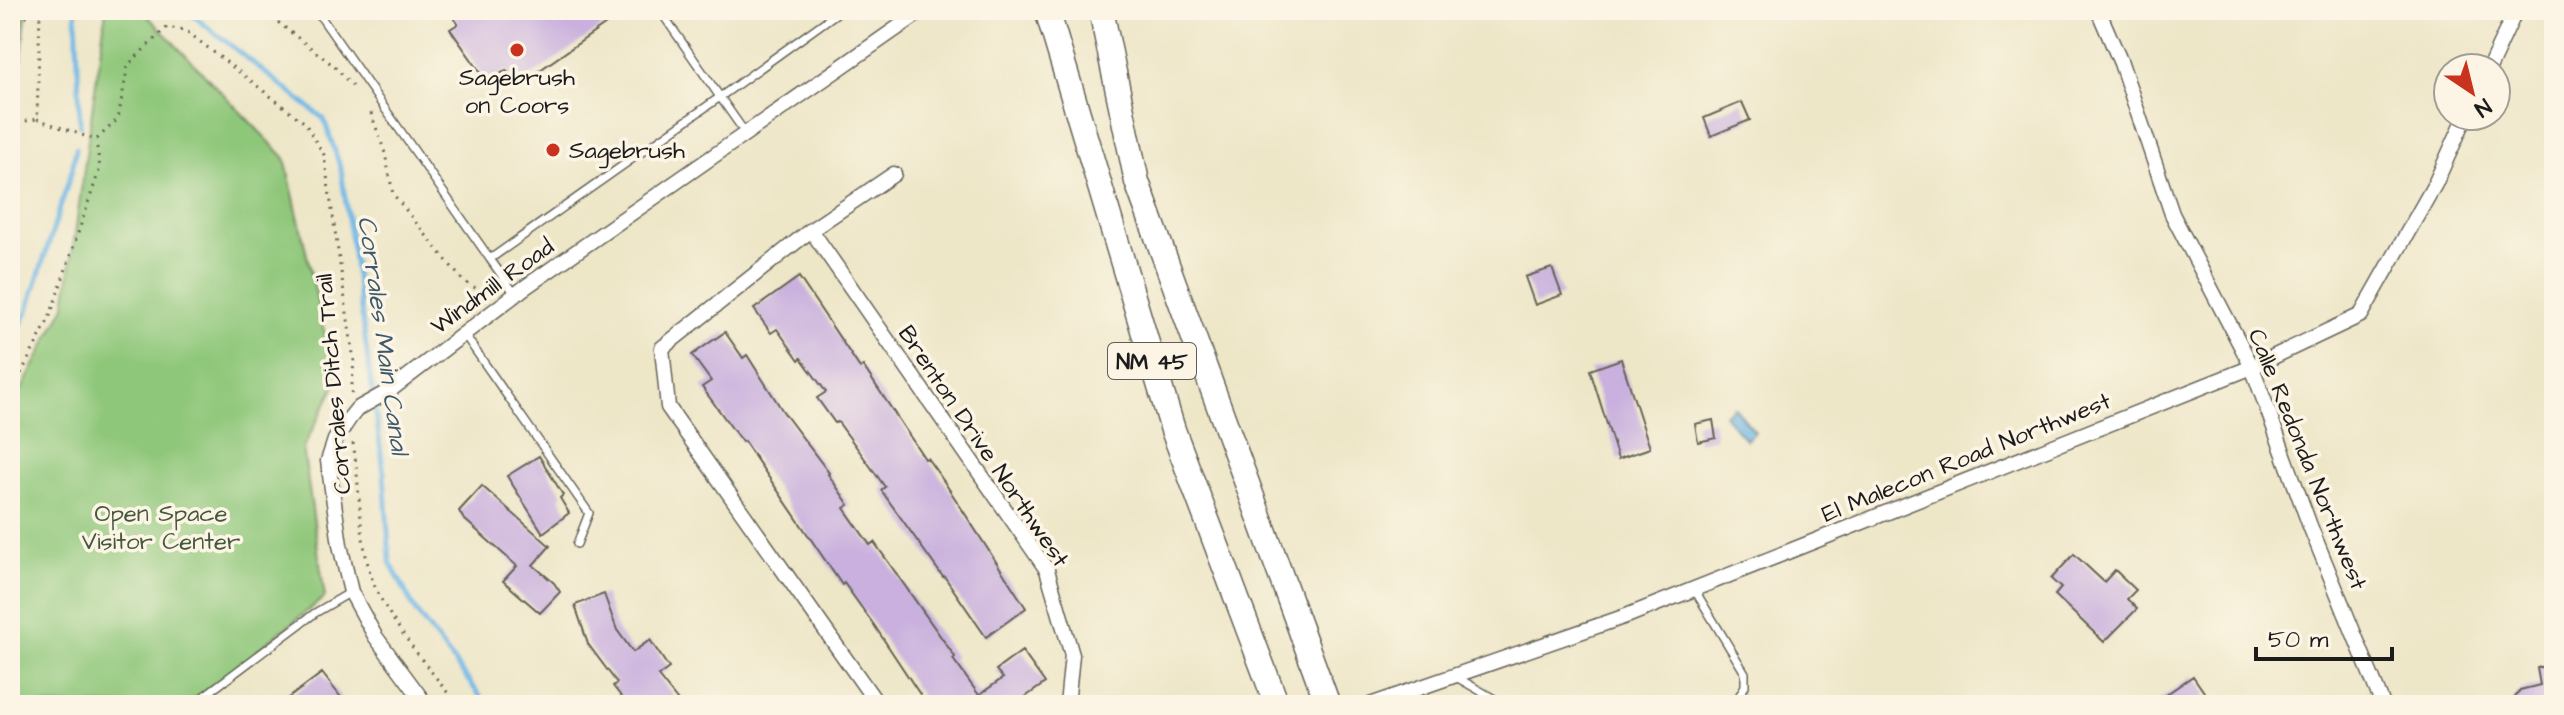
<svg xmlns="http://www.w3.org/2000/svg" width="2564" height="715" font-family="'Architects Daughter',sans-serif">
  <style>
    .green { fill: #8fc77a; stroke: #56724b; stroke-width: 2 }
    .forest { fill: #73ac6a; stroke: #486443; stroke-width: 2 }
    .water { fill: #6db6e5; stroke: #446980; stroke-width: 2 }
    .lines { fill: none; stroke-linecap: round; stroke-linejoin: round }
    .stream { stroke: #6db6e5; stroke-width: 5 }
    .building { fill: #c9b0de }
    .service-casing { stroke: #656358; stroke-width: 10 }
    .minor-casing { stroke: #656358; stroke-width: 17 }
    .primary-casing { stroke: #656358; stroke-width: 27 }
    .path { stroke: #656358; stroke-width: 3; stroke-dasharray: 2 6; stroke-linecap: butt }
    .service { stroke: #fff; stroke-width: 7 }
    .minor { stroke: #fff; stroke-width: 14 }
    .primary { stroke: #fff; stroke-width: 24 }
    .poi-dot { fill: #c8321e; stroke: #fcf5e5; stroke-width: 3 }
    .labels { text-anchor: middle; stroke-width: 7; stroke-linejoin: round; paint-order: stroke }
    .shield { fill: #fcf5e5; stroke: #5f5d58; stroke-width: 2 }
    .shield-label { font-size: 22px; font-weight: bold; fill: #1c1c1c }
    .poi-label { font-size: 24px; fill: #1c1c1c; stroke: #fcf5e5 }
    .street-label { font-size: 24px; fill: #1c1c1c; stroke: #fcf5e5 }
    .park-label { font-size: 24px; fill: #44583d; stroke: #fcf5e5 }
    .water-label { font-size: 26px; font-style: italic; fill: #3c5a6c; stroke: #fcf5e5 }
  </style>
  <rect width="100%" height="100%" fill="#fcf5e5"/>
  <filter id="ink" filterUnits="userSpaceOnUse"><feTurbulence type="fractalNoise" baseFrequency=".0125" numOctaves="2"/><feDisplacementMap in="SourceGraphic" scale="16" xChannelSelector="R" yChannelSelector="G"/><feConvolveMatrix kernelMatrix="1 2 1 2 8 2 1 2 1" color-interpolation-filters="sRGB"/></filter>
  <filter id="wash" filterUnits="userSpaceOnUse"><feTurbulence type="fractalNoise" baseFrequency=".006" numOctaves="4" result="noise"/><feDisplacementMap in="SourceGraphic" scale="32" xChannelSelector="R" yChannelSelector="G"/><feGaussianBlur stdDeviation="1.8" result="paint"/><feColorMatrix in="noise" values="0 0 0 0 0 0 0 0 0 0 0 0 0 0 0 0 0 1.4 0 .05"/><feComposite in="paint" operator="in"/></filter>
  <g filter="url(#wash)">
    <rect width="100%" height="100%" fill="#ede6c7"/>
    <!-- green -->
    <path class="green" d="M106,10H142L285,158L336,384L303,448L325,597L188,705H10V412L65,306Z"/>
    <!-- forest -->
    <path class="forest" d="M10,10H27L10,157Z"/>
    <!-- water -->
    <path class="water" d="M1734,407L1755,432L1746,440L1724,415Z"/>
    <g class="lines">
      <!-- stream -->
      <path class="stream" d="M76,10L80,125
        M186,10L324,119L341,169L384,473L390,562L416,612L487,705
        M10,346L27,312L72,170L76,148"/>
    </g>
    <g id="blocks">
      <!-- building -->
      <path class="building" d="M449,10H626L517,86L506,70L488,83L450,29L458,24Z
        M1742,102L1750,120L1711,136L1704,118Z
        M1552,268L1562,295L1535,305L1525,277Z
        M799,277L860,368L863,366L925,459L927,458L945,483L1026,608L986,637L944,576L943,577L881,490L885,487L860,452L838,422L835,423L817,398L826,392L801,358L799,360L777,329L771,333L754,309Z
        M725,332L743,358L747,355L784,413L829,473L828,474L849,505L844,508L870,545L874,542L955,657L953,659L979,695L1003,678L996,670L1022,651L1045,683L1014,705H927L874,625L844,583L842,585L744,441L742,442L702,387L711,381L692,355Z
        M1621,359L1650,448L1618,459L1590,370Z
        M1713,420L1716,438L1698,442L1695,424Z
        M539,456L563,495L560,498L569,513L543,533L507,476Z
        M482,486L550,546L533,565L554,583L560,592L540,613L503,581L517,566L463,518L459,511Z
        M2074,554L2104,582L2115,570L2136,590L2127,599L2137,609L2104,642L2055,595L2061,588L2051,579Z
        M604,594L617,630L633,652L650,640L669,668L658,676L681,705H624L623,699L613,686L617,683L588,644L575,605Z
        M2554,664V705H2510L2520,690L2540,685L2537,668Z
        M322,673L347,705H279Z
        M2193,676L2206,695L2192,705H2151Z"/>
    </g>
  </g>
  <g filter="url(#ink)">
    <use href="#blocks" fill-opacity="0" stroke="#656358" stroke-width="2"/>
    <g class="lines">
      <defs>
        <path id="service" d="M316,10L490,259
          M661,12L720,97L841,10
          M515,294L490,259L720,97L746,134
          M464,334L589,513L577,544
          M1694,589L1745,673V686L1734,705
          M1456,677L1505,705
          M192,705L315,613L351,592"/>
        <path id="minor" d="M2098,10L2121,63L2172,214L2252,367L2310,526L2383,705
          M2489,68L2516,10
          M811,230L1047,570L1072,655L1067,705
          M426,705L375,636L351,592L340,545L328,461L335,440L349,419L357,409L389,391L524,288L923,10
          M878,705L668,407L662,348L811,230L894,174
          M1370,705L1629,615L2252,367L2361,315L2435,184L2466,116"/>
        <path id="primary" d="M1047,10L1173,430L1277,705
          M1101,10L1137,182L1328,705"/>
      </defs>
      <!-- service casing -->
      <use href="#service" class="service-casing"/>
      <!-- minor casing -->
      <use href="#minor" class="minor-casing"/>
      <!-- primary casing -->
      <use href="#primary" class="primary-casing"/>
      <!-- path -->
      <path class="path" d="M268,10L279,23L334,66L353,87
        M10,21L40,12
        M371,113L385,153L393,194L463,281L488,295
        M37,119L96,140L118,119L128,65L167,27L185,30L305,123L324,155L354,361L351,396
        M10,124L37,119L40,10
        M10,395L49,319L100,168L96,141
        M353,443C361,487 358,549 376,589C394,628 431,670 457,705
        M608,705L620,699"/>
      <!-- service -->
      <use href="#service" class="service"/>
      <!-- minor -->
      <use href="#minor" class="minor"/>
      <!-- primary -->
      <use href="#primary" class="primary"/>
    </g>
  </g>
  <!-- markers -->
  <g class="poi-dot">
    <circle cx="517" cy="50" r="8"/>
    <circle cx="553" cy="150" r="8"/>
  </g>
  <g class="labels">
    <!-- shield labels -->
    <rect class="shield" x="1108" y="343" width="88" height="36" rx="6"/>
    <g class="shield-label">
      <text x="1152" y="369">NM 45</text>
    </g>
    <!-- poi labels -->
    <g class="poi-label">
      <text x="517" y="85">Sagebrush<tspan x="517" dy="28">on Coors</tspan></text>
      <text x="569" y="158" text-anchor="start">Sagebrush</text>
    </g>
    <!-- street labels -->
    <g class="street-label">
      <text transform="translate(492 286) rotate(-36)" y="8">Windmill Road</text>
      <text transform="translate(333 384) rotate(-95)" y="8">Corrales Ditch Trail</text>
      <text transform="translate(984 446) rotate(56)" y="8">Brenton Drive Northwest</text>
      <text transform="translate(1966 457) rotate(-22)" y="8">El Malecon Road Northwest</text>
      <text transform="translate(2308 459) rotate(68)" y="8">Calle Redonda Northwest</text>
    </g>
    <!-- park labels -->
    <g class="park-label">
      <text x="161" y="521">Open Space<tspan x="161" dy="28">Visitor Center</tspan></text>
    </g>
    <!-- water labels -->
    <g class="water-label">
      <text transform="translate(384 335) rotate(82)" y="9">Corrales Main Canal</text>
    </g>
  </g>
  <!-- margin -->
  <rect width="2564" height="715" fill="none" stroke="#fcf5e5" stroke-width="40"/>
  <!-- north arrow -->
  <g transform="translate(2472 92) rotate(145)"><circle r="38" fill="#fcf5e5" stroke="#a29e95" stroke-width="2"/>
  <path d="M0-6L14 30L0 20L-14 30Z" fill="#c8321e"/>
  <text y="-12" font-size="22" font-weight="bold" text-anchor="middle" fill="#1c1c1c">N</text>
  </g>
  <!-- scale -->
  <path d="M2256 647v12h136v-12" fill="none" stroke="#1c1c1c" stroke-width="4"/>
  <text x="2268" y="647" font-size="24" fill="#1c1c1c" stroke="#fcf5e5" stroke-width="6" paint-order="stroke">50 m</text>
</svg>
